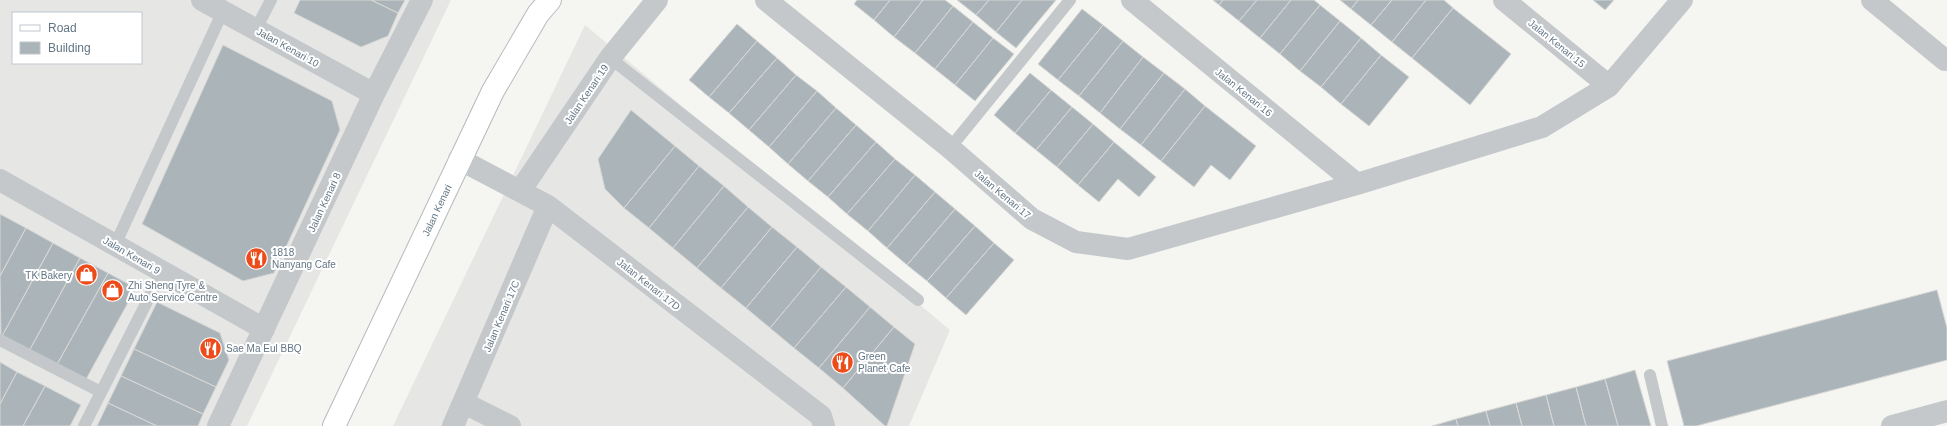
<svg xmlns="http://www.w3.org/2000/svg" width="1947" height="426" font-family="Arial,sans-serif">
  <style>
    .built { fill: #e6e7e5; fill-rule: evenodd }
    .building { fill: #abb4b9; stroke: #d6d6d4 }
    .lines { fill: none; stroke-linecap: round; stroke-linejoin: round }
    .secondary-casing { stroke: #b4babe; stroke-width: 24 }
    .lane { stroke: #c4c8cb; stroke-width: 12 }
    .street { stroke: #c4c8cb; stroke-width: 22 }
    .secondary { stroke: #fff; stroke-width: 22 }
    .labels { text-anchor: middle; stroke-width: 4; stroke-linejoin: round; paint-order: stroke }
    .street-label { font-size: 10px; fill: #627584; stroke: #fff }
    .poi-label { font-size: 10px; fill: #627584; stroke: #fff; text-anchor: start }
  </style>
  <rect width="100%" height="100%" fill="#f5f5f1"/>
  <!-- built -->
  <path class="built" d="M0,0H451L247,426H0ZM13,13H141V63H13Z
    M585,25L950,330L909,426H393Z"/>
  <!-- building -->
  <path class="building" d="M300,0H371L398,13L388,36L361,47L294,13Z
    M371,0H405L398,13Z
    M857,0H890L874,20L854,4Z
    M890,0H923L894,37L874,20Z
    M923,0H945L953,6L915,53L894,37Z
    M957,0H989L976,15Z
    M989,0H1022L996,32L976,15Z
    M1022,0H1056L1016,48L996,32Z
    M1213,0H1223L1219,5Z
    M1223,0H1257L1239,21L1219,5Z
    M1257,0H1291L1260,38L1239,21Z
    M1291,0H1314L1320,5L1280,54L1260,38Z
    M1340,0H1358L1351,9Z
    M1358,0H1392L1371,25L1351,9Z
    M1392,0H1426L1392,42L1371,25Z
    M1426,0H1444L1453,8L1412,58L1392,42Z
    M1593,0H1614L1605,10Z
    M1320,5L1340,21L1300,71L1280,54Z
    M953,6L973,22L935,69L915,53Z
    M1453,8L1511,54L1470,105L1412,58Z
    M1082,9L1103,25L1058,80L1038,64Z
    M1340,21L1361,38L1321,87L1300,71Z
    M973,22L993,38L955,85L935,69Z
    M737,24L757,41L709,97L689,80Z
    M1103,25L1123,41L1079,96L1058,80Z
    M993,38L1014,54L975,101L955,85Z
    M1361,38L1381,55L1341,104L1321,87Z
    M757,41L777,58L729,113L709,97Z
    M1123,41L1143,57L1100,113L1079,96Z
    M223,45L332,101L340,130L274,273L243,281L142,224Z
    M1381,55L1409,77L1369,126L1341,104Z
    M1143,57L1164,73L1120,129L1100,113Z
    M777,58L796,75L749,130L729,113Z
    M1030,73L1051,90L1015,133L994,115Z
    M1164,73L1185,89L1141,145L1120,129Z
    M796,75L817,91L769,147L749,130Z
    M1185,89L1205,106L1161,161L1141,145Z
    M1051,90L1072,107L1036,150L1015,133Z
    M817,91L836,108L788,164L769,147Z
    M1205,106L1256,146L1230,180L1211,165L1194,187L1161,161Z
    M1072,107L1093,124L1057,167L1036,150Z
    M836,108L856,125L808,181L788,164Z
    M631,110L675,146L624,208L605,189L598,159Z
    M1093,124L1114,142L1078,185L1057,167Z
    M856,125L876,142L828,197L808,181Z
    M876,142L895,159L847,214L828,197Z
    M1114,142L1156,177L1139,197L1118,179L1099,202L1078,185Z
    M675,146L699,166L649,228L624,208Z
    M895,159L915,175L868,231L847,214Z
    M699,166L724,186L673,248L649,228Z
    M915,175L935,192L887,248L868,231Z
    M724,186L748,207L697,268L673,248Z
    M935,192L955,209L907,265L887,248Z
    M748,207L772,227L721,288L697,268Z
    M955,209L975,226L927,281L907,265Z
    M0,214L26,228L0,276Z
    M975,226L994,243L946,298L927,281Z
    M772,227L797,247L746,308L721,288Z
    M26,228L53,243L1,338L0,276Z
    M53,243L80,258L28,353L1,338Z
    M994,243L1014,260L966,315L946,298Z
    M797,247L821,267L770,328L746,308Z
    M80,258L108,273L55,368L28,353Z
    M821,267L846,287L794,348L770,328Z
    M108,273L136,288L84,383L55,368Z
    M846,287L870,307L819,368L794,348Z
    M1937,290L1947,328V360L1696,426H1684L1667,361Z
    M157,302L220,333L229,360L216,387L134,349Z
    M870,307L894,327L843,388L819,368Z
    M894,327L915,344L887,426H885L843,388Z
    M134,349L216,387L203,414L121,376Z
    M0,362L17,372L0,404Z
    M1635,370L1651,426H1618L1605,379Z
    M17,372L45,386L23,426H0V404Z
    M121,376L203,414L198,426H157L108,403Z
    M1605,379L1618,426H1586L1576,387Z
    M45,386L81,405L70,426H23Z
    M1576,387L1586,426H1554L1546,395Z
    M1546,395L1554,426H1522L1516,403Z
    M108,403L157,426H97Z
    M1516,403L1522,426H1490L1486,411Z
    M1486,411L1490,426H1458L1456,419Z
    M1456,419L1458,426H1432Z"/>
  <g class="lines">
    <defs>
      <g id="secondary">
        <path id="s1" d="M334,426L493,91L538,14L550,0"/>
      </g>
    </defs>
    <!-- secondary casing -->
    <use href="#secondary" class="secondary-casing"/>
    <!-- lane -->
    <path class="lane" d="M256,29L271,0
      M610,58L918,300
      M950,148L1070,0
      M115,245L223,11
      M0,340L101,392
      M1650,375L1662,426
      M84,426L162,272"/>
    <!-- street -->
    <path class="street" d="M202,0L374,94
      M766,0L950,148L1032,219L1076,242L1128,249L1357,184L1542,127L1609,86L1682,0
      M1132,0L1357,184
      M1504,0L1609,86
      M1872,0L1945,60
      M459,159L548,206L821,416L824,426
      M0,180L264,329
      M520,191L610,58L657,0
      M464,403L510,426
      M218,426L374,94L422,0
      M453,426L548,206
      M1892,426L1947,411"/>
    <!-- secondary -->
    <use href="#secondary" class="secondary"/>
  </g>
  <!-- icons -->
  <defs>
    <symbol id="restaurant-disc" viewBox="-11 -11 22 22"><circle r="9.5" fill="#ed4b19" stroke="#fff"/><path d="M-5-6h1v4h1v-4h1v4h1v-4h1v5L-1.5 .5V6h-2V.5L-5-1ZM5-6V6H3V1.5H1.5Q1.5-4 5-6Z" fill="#fff"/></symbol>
    <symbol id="shop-disc" viewBox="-11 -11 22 22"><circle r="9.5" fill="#ed4b19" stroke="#fff"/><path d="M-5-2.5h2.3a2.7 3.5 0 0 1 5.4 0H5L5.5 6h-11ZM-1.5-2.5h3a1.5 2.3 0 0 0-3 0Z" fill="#fff"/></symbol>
  </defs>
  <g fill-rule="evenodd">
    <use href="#restaurant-disc" x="244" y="246" width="25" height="25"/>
    <use href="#shop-disc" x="74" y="262" width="25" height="25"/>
    <use href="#shop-disc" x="100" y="278" width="25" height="25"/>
    <use href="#restaurant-disc" x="198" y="336" width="25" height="25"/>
    <use href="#restaurant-disc" x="830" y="350" width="25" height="25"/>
  </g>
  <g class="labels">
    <!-- street labels -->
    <g class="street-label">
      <text transform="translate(1557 43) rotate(39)" y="4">Jalan Kenari 15</text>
      <text transform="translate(288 47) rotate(29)" y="4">Jalan Kenari 10</text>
      <text transform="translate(1244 92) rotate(39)" y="4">Jalan Kenari 16</text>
      <text transform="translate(586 94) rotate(-56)" y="4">Jalan Kenari 19</text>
      <text transform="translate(1003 194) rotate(40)" y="4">Jalan Kenari 17</text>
      <text transform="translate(324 202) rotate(-65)" y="4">Jalan Kenari 8</text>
      <text dy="4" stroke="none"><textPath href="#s1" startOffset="239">Jalan Kenari</textPath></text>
      <text transform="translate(132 255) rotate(30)" y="4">Jalan Kenari 9</text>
      <text transform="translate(649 284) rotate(38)" y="4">Jalan Kenari 17D</text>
      <text transform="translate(501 316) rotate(-67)" y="4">Jalan Kenari 17C</text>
    </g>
    <!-- poi labels -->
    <g class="poi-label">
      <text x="272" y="256">1818<tspan x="272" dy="12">Nanyang Cafe</tspan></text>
      <text x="72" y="279" text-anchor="end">TK Bakery</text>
      <text x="128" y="289">Zhi Sheng Tyre &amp;<tspan x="128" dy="12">Auto Service Centre</tspan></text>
      <text x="226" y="352">Sae Ma Eul BBQ</text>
      <text x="858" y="360">Green<tspan x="858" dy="12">Planet Cafe</tspan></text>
    </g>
  </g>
  <!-- legend -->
  <rect x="12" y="12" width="130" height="52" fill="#ffffff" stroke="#c0c8ce"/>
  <rect x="20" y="25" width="20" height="6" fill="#ffffff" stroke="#c0c8ce"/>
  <text x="48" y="32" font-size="12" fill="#627584">Road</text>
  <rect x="20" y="42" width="20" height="12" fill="#abb4b9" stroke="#c0c8ce"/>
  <text x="48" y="52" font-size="12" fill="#627584">Building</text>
</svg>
